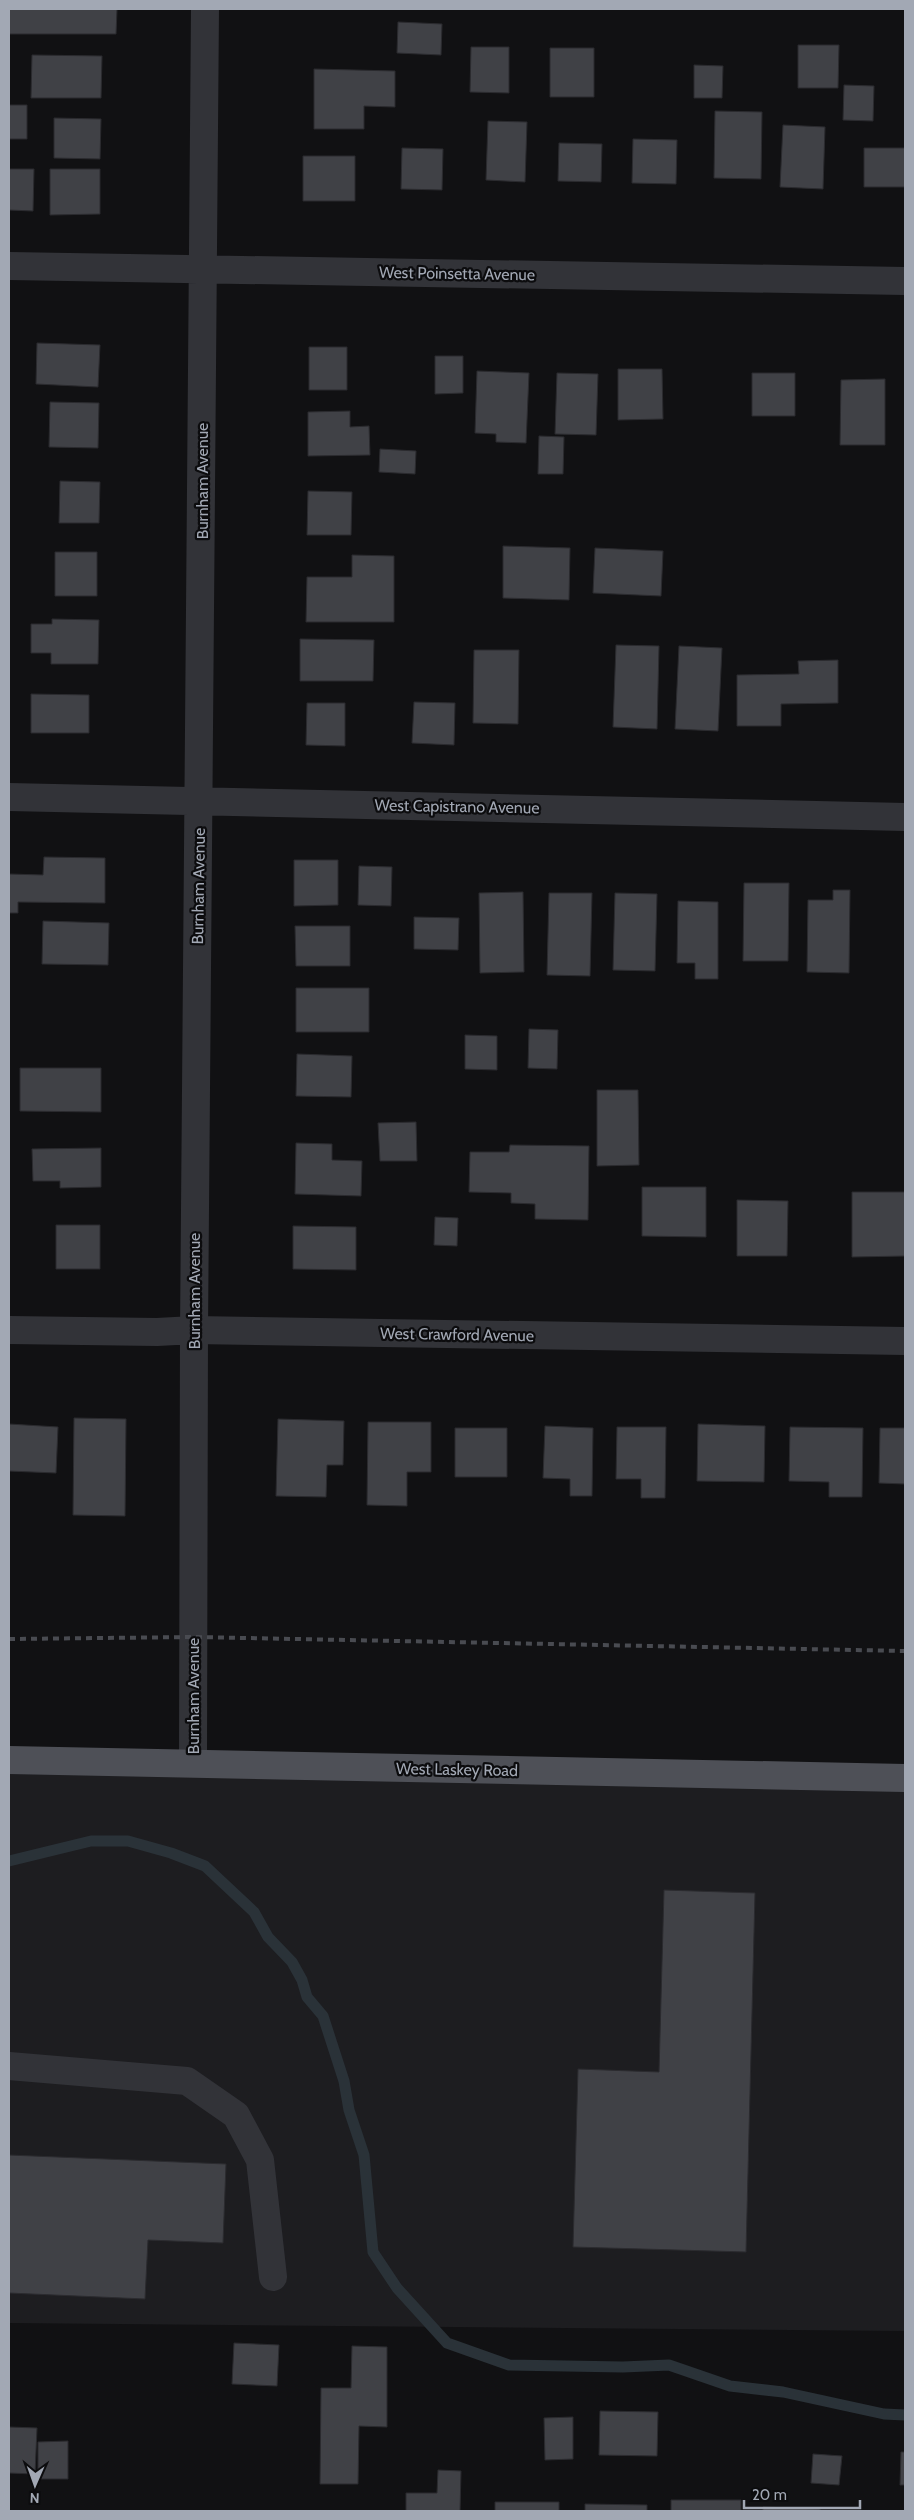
<svg xmlns="http://www.w3.org/2000/svg" width="914" height="2520" font-family="Cabin,sans-serif">
  <style>
    .built { fill: #1d1d20 }
    .lines { fill: none; stroke-linecap: round; stroke-linejoin: round }
    .stream { stroke: #2a3238; stroke-width: 11 }
    .building { fill: #404146; stroke: #2b2b2f }
    .minor { stroke: #323338; stroke-width: 28 }
    .major { stroke: #4e5057; stroke-width: 28 }
    .rail { stroke: #494b51; stroke-width: 4; stroke-dasharray: 6 5; stroke-linecap: butt }
    .labels { text-anchor: middle; stroke-width: 4.5; stroke-linejoin: round; paint-order: stroke }
    .street-label { font-size: 16px; fill: #a2a8b4; stroke: #0c0c0e }
  </style>
  <rect width="100%" height="100%" fill="#111113"/>
  <!-- built -->
  <path class="built" d="M9,1760L905,1778V2331L9,2323Z"/>
  <g class="lines">
    <!-- stream -->
    <path class="stream" d="M9,1861L91,1841H128L171,1853L205,1866L254,1912L268,1937L292,1962L302,1980L307,1997L323,2016L344,2081L349,2110L364,2155L373,2252L397,2288L447,2343L509,2365L623,2367L669,2365L730,2386L783,2392L884,2414L905,2415"/>
  </g>
  <!-- building -->
  <path class="building" d="M9,9H117L116,34H9Z
    M398,22L442,24L441,55L397,53Z
    M798,45H839L838,88H798Z
    M471,47H509V93L470,92Z
    M550,48H594V97H550Z
    M32,55L102,56L101,98H31Z
    M694,65L723,66L722,98H694Z
    M314,69L395,71V107L364,106V129H314Z
    M844,85L874,86L873,121L843,120Z
    M9,105H27V139H9Z
    M715,111L762,112L761,179L714,178Z
    M54,118L101,119L100,159L54,158Z
    M488,121L527,122L525,182L486,180Z
    M783,125L825,127L823,189L780,187Z
    M633,139L677,140L676,184L632,183Z
    M559,143L602,144L601,182L558,181Z
    M402,148L443,149L442,190L401,189Z
    M864,148H905V187H864Z
    M303,156H355V201H303Z
    M9,169H34L33,211L9,210Z
    M50,169H100V214L50,215Z
    M37,343L100,345L98,387L36,384Z
    M309,347H347V390H309Z
    M435,356H463V393L435,394Z
    M618,369H662L663,419L618,420Z
    M477,371L529,373L526,443L496,442V434L475,433Z
    M557,373L598,374L596,435L555,434Z
    M752,373H795V416H752Z
    M885,379V445H840L841,380Z
    M50,402L99,403L98,448L49,447Z
    M350,411V427L369,426L370,455L308,456V412Z
    M539,436L564,437L563,474H538Z
    M380,449L416,451L415,474L379,472Z
    M60,481L100,482L99,523H59Z
    M308,491L352,492L351,535H307Z
    M503,546L570,548L569,600L503,598Z
    M595,548L663,551L661,596L593,593Z
    M55,552H97V596H55Z
    M352,555L394,556V622H306L307,577H352Z
    M52,619L99,620L98,664H51V653H31V624H52Z
    M300,639L374,640L373,681H300Z
    M616,645L659,646L657,729L613,727Z
    M679,646L722,648L718,731L675,729Z
    M474,650H519L518,724L473,723Z
    M838,660V703L781,704V726H737V675L799,674L798,661Z
    M31,694L89,695V733H31Z
    M414,702L455,703L454,745L412,743Z
    M307,703H345V746L306,745Z
    M44,857L105,858V903L18,902V913H9V874L43,875Z
    M294,860H338V905L294,906Z
    M359,866L392,867L391,906L358,905Z
    M744,883H789L788,961H743Z
    M833,890H850L849,973L807,972L808,900H833Z
    M523,892L524,972L480,973L479,893Z
    M549,893H592L590,976L547,975Z
    M615,893L657,894L655,971L613,970Z
    M678,901L718,902V979H695V963H677Z
    M414,917L459,918L458,950L414,949Z
    M43,921L109,923L108,965L42,964Z
    M295,926H350V966H296Z
    M296,988H369V1032H296Z
    M529,1029L558,1030L557,1069L528,1068Z
    M465,1035L497,1036V1070L465,1069Z
    M297,1054L352,1056L351,1097L296,1096Z
    M20,1068H101V1112L20,1111Z
    M597,1090H638L639,1165L597,1166Z
    M416,1122L417,1161H380L378,1123Z
    M296,1143L332,1144V1160L362,1161L361,1196L295,1194Z
    M510,1145L589,1146L588,1220L535,1219V1204L511,1203V1193L469,1192L470,1152H509Z
    M101,1148V1187L60,1188V1181H33L32,1149Z
    M642,1187H706V1237L642,1236Z
    M852,1192H905V1256L852,1257Z
    M737,1200L788,1201L787,1256H737Z
    M435,1217L458,1218L457,1246L434,1245Z
    M56,1225H100V1269H56Z
    M293,1226L356,1227V1270L293,1269Z
    M74,1418L126,1419L125,1516L73,1515Z
    M278,1419L344,1421L343,1465H327L326,1497L276,1496Z
    M368,1422H431V1472H407V1506L367,1505Z
    M9,1424L58,1427L56,1473L9,1471Z
    M698,1424L765,1426L764,1482L697,1481Z
    M545,1426L593,1428L592,1496H570V1479L543,1478Z
    M617,1427H666L665,1498H641V1479H616Z
    M790,1427L863,1428L862,1497H829V1482L789,1481Z
    M455,1428H507V1477H455Z
    M880,1428H905V1484L879,1483Z
    M664,1890L755,1893L746,2252L573,2247L578,2069L659,2072Z
    M9,2155L226,2164L223,2243L148,2240L145,2299L9,2293Z
    M234,2343L279,2345L277,2386L232,2384Z
    M352,2346L387,2347V2427L359,2426L358,2484H320L321,2388H351Z
    M600,2411L658,2412L657,2456L599,2455Z
    M573,2417V2459L545,2460L544,2418Z
    M9,2427L37,2428L35,2474L9,2473Z
    M68,2441V2479H38V2442Z
    M901,2452H905V2485H900Z
    M813,2454L842,2456L839,2485L811,2483Z
    M438,2470L461,2471L460,2511H406V2493H437Z
    M671,2500H741V2511H671Z
    M495,2502H559V2511H495Z
    M585,2504L647,2505V2511H585Z
    M763,2507L820,2509V2511H763Z"/>
  <g class="lines">
    <!-- minor -->
    <path class="minor" d="M9,266L905,281
      M9,797L905,817
      M9,1330L157,1332L194,1330L905,1341
      M193,1763L194,1330L205,9
      M9,2066L187,2081L236,2115L260,2160L273,2277"/>
    <!-- major -->
    <path class="major" d="M9,1760L905,1778"/>
    <!-- rail -->
    <path class="rail" d="M9,1639L194,1637L905,1651"/>
  </g>
  <g class="labels">
    <!-- street labels -->
    <g class="street-label">
      <text transform="translate(457 273) rotate(1)" y="6">West Poinsetta Avenue</text>
      <text transform="translate(202 481) rotate(-90)" y="6">Burnham Avenue</text>
      <text transform="translate(457 806) rotate(1)" y="6">West Capistrano Avenue</text>
      <text transform="translate(198 886) rotate(-89)" y="6">Burnham Avenue</text>
      <text transform="translate(194 1291) rotate(-90)" y="6">Burnham Avenue</text>
      <text transform="translate(457 1334) rotate(1)" y="6">West Crawford Avenue</text>
      <text transform="translate(193 1696) rotate(-90)" y="6">Burnham Avenue</text>
      <text transform="translate(457 1769) rotate(1)" y="6">West Laskey Road</text>
    </g>
  </g>
  <!-- border -->
  <rect width="914" height="2520" fill="none" stroke="#a2a8b4" stroke-width="20"/>
  <!-- north arrow -->
  <g transform="translate(35 2485) rotate(182)" stroke="#0c0c0e" stroke-width="4" paint-order="stroke">
  <path d="M0-4L9 19L0 12L-9 19Z" fill="#a2a8b4"/>
  <text y="-8" font-size="14" font-weight="bold" text-anchor="middle" fill="#a2a8b4">N</text>
  </g>
  <!-- scale -->
  <path d="M744 2500v8h116v-8" fill="none" stroke="#a2a8b4" stroke-width="2.5"/>
  <text x="752" y="2500" font-size="15" fill="#a2a8b4" stroke="#0c0c0e" stroke-width="4" paint-order="stroke">20 m</text>
</svg>
